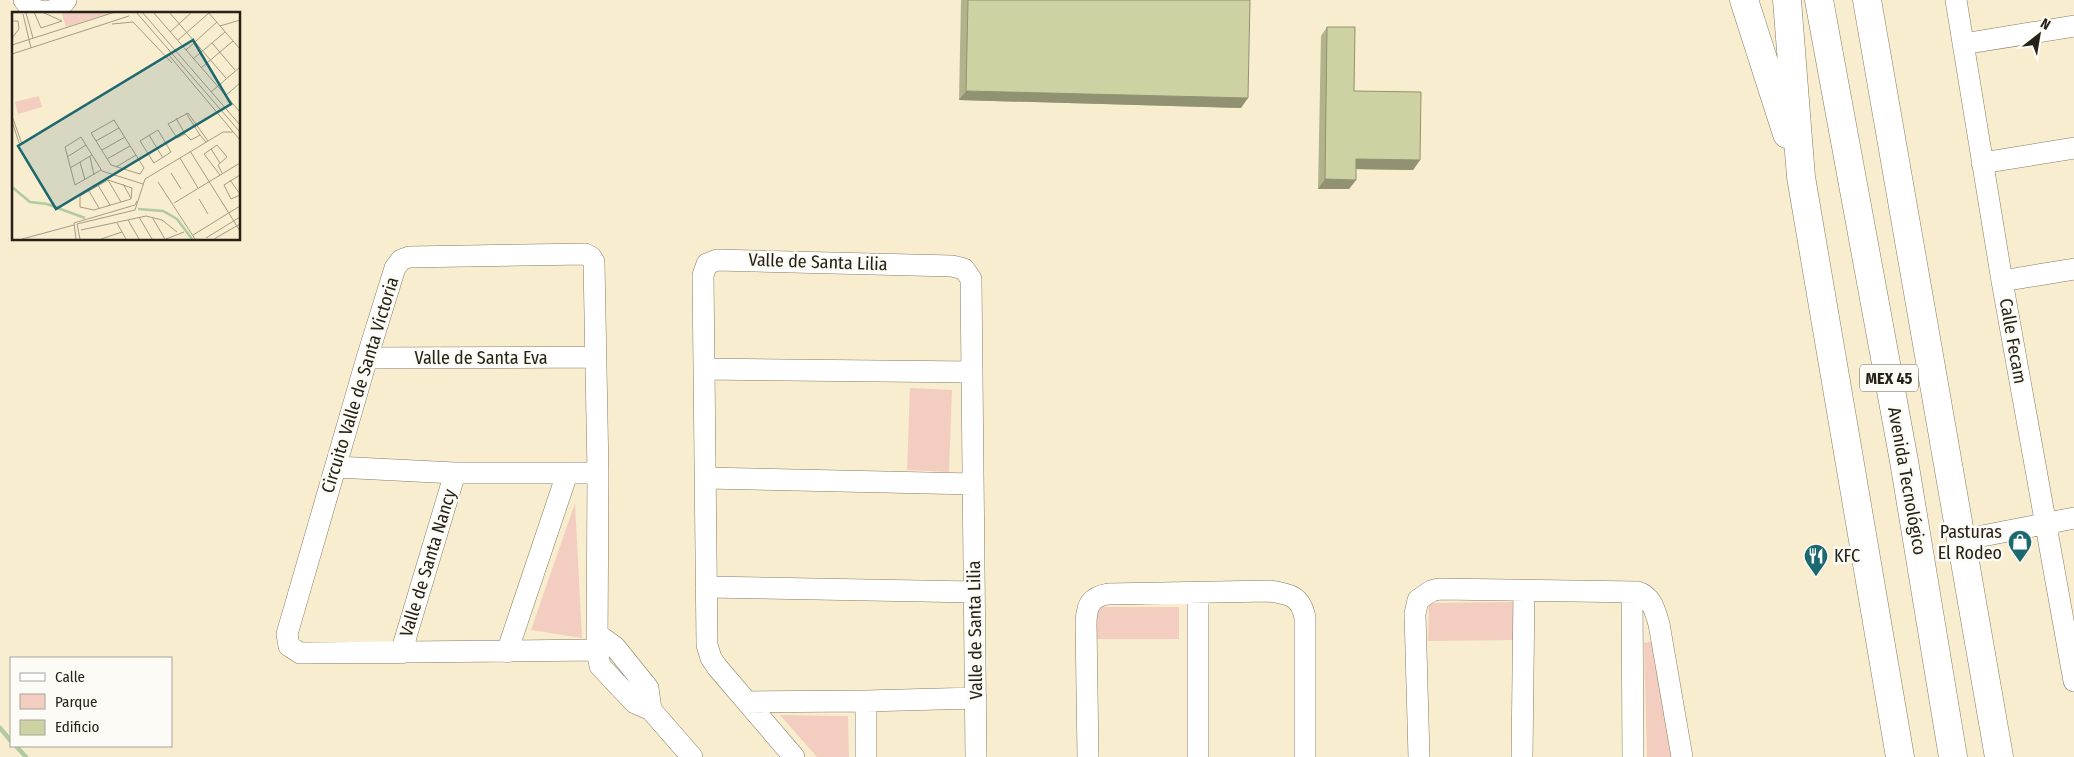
<svg xmlns="http://www.w3.org/2000/svg" width="2074" height="757" font-family="'Fira Sans Condensed',sans-serif">
  <style>
    .green { fill: #f3cdc0 }
    .lines { fill: none; stroke-linecap: round; stroke-linejoin: round }
    .stream { stroke: #b0caa1; stroke-width: 4.5 }
    .minor-casing { stroke: #867b61; stroke-width: 22 }
    .major-casing { stroke: #867b61; stroke-width: 29 }
    .minor { stroke: #fff; stroke-width: 21 }
    .major { stroke: #fff; stroke-width: 28 }
    .wall { fill: #b1b48a }
    .shaded-wall { fill: #909271 }
    .building { fill: #ced1a1; stroke: #909271 }
    .labels { text-anchor: middle; stroke-width: 5; stroke-linejoin: round; paint-order: stroke }
    .shield { fill: #fdfbf5; stroke: #67635a; stroke-width: 1 }
    .shield-label { font-size: 16px; font-weight: bold; fill: #272218 }
    .street-label { font-size: 18px; fill: #272218; stroke: #fdfbf5 }
    .poi-label { font-size: 18px; fill: #272218; stroke: #fdfbf5; text-anchor: end }
    .inset-river { fill: none; stroke: #b0caa1; stroke-width: 2.5 }
    .inset-road { fill: none; stroke: #a59c86; stroke-width: 1 }
    .view { fill: #1b686f; fill-opacity: 0.15; stroke: #1b686f; stroke-width: 2.5 }
    .inset-edge { fill: none; stroke: #272218; stroke-width: 2.5 }
  </style>
  <rect width="100%" height="100%" fill="#f9edd0"/>
  <!-- green -->
  <path class="green" d="M910,388L952,390L949,472L907,470Z
    M575,503L582,638L531,630Z
    M1514,602V640L1428,641L1429,603Z
    M1096,607H1179V639H1096Z
    M1653,641L1671,757H1647L1644,643Z
    M780,715L848,716L849,757H817Z"/>
  <g class="lines">
    <!-- stream -->
    <path class="stream" d="M0,728L11,741
      M16,746L26,757"/>
    <defs>
      <path id="minor" d="M24,0C35,15 54,16 66,0
        M1956,0L2002,281L2074,681
        M1963,44L2074,26
        M1982,163L2074,148
        M2002,281L2074,269
        M367,358L596,357
        M704,369L972,372
        M336,467L455,473H598
        M705,478L973,484
        M1962,540L2074,518
        M706,587L974,592
        M1632,592L1633,757
        M1198,593V757
        M597,634L615,647L648,688L651,710
        M597,650L300,653L289,646L287,634L367,358L395,268L401,260L409,257L585,254L591,257L594,262L598,473L597,650L600,666L635,703L651,710L692,757
        M507,652L567,474
        M401,653L455,473
        M747,702L866,701L976,698
        M794,757L717,667L711,658L707,645L703,275L707,264L717,260L952,266L964,269L971,279L976,757
        M866,757V701
        M1088,757L1086,622C1087,604 1091,597 1108,594L1269,591C1290,594 1301,596 1305,618V757
        M1419,757L1415,614L1418,600L1431,591L1439,589L1637,592C1652,596 1655,611 1659,624L1682,757
        M1522,757L1524,592"/>
      <path id="major" d="M1744,0L1787,134
        M1787,0L1801,177L1900,757
        M1819,0L1904,461L1953,757
        M1867,0L1999,757"/>
    </defs>
    <!-- minor casing -->
    <use href="#minor" class="minor-casing"/>
    <!-- major casing -->
    <use href="#major" class="major-casing"/>
    <!-- minor -->
    <use href="#minor" class="minor"/>
    <!-- major -->
    <use href="#major" class="major"/>
  </g>
  <!-- wall -->
  <path class="wall" d="M961,0H1250L1241,108L959,100Z
    M1327,27L1354,91L1420,160L1413,170L1356,169V180L1349,189H1318L1321,36Z"/>
  <!-- shaded-wall -->
  <path class="shaded-wall" d="M966,91L1248,98L1241,108L959,100Z
    M1356,159L1420,160L1413,170L1350,169Z
    M1325,179L1356,180L1349,189H1318Z"/>
  <!-- building -->
  <path class="building" d="M968,0H1250L1248,98L966,91Z
    M1327,27H1355L1354,91L1421,92L1420,160L1356,159V180L1325,179Z"/>
  <!-- icons -->
  <defs>
    <symbol id="shop-pin" viewBox="-11 -11 22 30"><path d="M0 17L-7.5 6A9.5 9.5 0 1 1 7.5 6Z" fill="#1b686f" stroke="#fdfbf5"/><path d="M-5-2.5h2.3a2.7 3.5 0 0 1 5.4 0H5L5.5 6h-11ZM-1.5-2.5h3a1.5 2.3 0 0 0-3 0Z" fill="#fff"/></symbol>
    <symbol id="restaurant-pin" viewBox="-11 -11 22 30"><path d="M0 17L-7.5 6A9.5 9.5 0 1 1 7.5 6Z" fill="#1b686f" stroke="#fdfbf5"/><path d="M-5-6h1v4h1v-4h1v4h1v-4h1v5L-1.5 .5V6h-2V.5L-5-1ZM5-6V6H3V1.5H1.5Q1.5-4 5-6Z" fill="#fff"/></symbol>
  </defs>
  <g fill-rule="evenodd">
    <use href="#shop-pin" x="2006" y="528" width="28" height="38"/>
    <use href="#restaurant-pin" x="1802" y="542" width="28" height="38"/>
  </g>
  <g class="labels">
    <!-- shield labels -->
    <rect class="shield" x="1860" y="364.5" width="58" height="27" rx="4"/>
    <g class="shield-label">
      <text x="1889" y="384">MEX 45</text>
    </g>
    <!-- street labels -->
    <g class="street-label">
      <text transform="translate(818 262) rotate(2)" y="6">Valle de Santa Lilia</text>
      <text transform="translate(2013 341) rotate(80)" y="6">Calle Fecam</text>
      <text x="481" y="364">Valle de Santa Eva</text>
      <text transform="translate(360 385) rotate(-73)" y="6">Circuito Valle de Santa Victoria</text>
      <text transform="translate(1907 481) rotate(80)" y="6">Avenida Tecnológico</text>
      <text transform="translate(428 563) rotate(-73)" y="6">Valle de Santa Nancy</text>
      <text transform="translate(975 630) rotate(-91)" y="6">Valle de Santa Lilia</text>
    </g>
    <!-- poi labels -->
    <g class="poi-label">
      <text x="2002" y="538">Pasturas<tspan x="2002" dy="21">El Rodeo</tspan></text>
      <text x="1834" y="562" text-anchor="start">KFC</text>
    </g>
  </g>
  <!-- overview -->
  <g transform="translate(12 12)">
    <rect width="228" height="228" fill="#f9edd0"/>
    <path d="M49,0H100L54,15ZM27,84L30,95L6,102L3,90Z" fill="#f3cdc0"/>
    <path class="inset-river" d="M0,175L18,190L35,192L73,206M126,197L151,199L165,207L180,227"/>
    <path class="inset-road" d="M22,0L29,16L50,9M30,0L50,9M124,0L228,120M130,0L228,113M141,0L228,100M157,0L214,66M196,0L228,37M14,1L21,26M11,2L19,36M0,9H6L7,17L0,26M100,12L121,10L160,51M208,14L228,8M158,20L180,0M166,28L197,1M200,31L223,58M0,33L103,0M174,38L205,10M0,42L117,4M156,42L228,128M181,47L213,20M189,56L221,29M199,80L228,55M213,84L228,71M174,101L188,123M164,106L173,122M102,108L132,156L128,162L99,153L79,121ZM0,109L7,131L10,132L0,104M146,118L159,140L142,151L128,129ZM137,123L151,146M84,129L107,116M194,130L188,123L179,128L173,122L165,126L156,112L176,101L196,129M199,137L208,151M90,138L113,125M178,139L228,219M55,145L74,133M78,145L82,163M168,146L186,176M95,147L118,134M68,150L73,168M104,155L124,143M58,156L80,143M89,158L63,173L53,135L69,125L90,159L131,172M159,161L169,177M208,163L192,142L205,133L215,145L206,153L210,161M228,163L212,173L219,187L228,183M96,168L120,176L119,187L82,198L68,195V184ZM96,168L109,190M218,168L228,182M146,170L183,227M111,172L119,186M86,173L98,193M77,179L87,196M187,187L196,202M162,191L228,151M127,205L140,227M140,205L153,227M116,208L127,227M105,211L114,227M69,218L134,204L150,208L165,220M181,223L228,194M194,226L228,205M10,227L62,213M64,227L62,211L123,193L125,189M68,227L65,212L123,198L133,167L211,120H221M89,227L110,220M154,227L172,220M202,227L228,212"/>
    <path class="view" d="M181,28L219,92L44,197L6,134Z"/>
    <rect width="228" height="228" class="inset-edge"/>
  </g>
  <!-- legend -->
  <rect x="10" y="657" width="162" height="90" fill="#fdfbf5" stroke="#a7a49d"/>
  <rect x="20" y="673" width="25" height="8" fill="#ffffff" stroke="#a7a49d"/>
  <text x="55" y="682" font-size="15" fill="#272218">Calle</text>
  <rect x="20" y="694" width="25" height="15" fill="#f3cdc0" stroke="#a7a49d"/>
  <text x="55" y="707" font-size="15" fill="#272218">Parque</text>
  <rect x="20" y="720" width="25" height="15" fill="#ced1a1" stroke="#a7a49d"/>
  <text x="55" y="732" font-size="15" fill="#272218">Edificio</text>
  <!-- north arrow -->
  <g transform="translate(2039 35) rotate(31)" stroke="#fdfbf5" stroke-width="4" paint-order="stroke">
  <path d="M0-4L9 19L0 12L-9 19Z" fill="#272218"/>
  <text y="-8" font-size="14" font-weight="bold" text-anchor="middle" fill="#272218">N</text>
  </g>
</svg>
